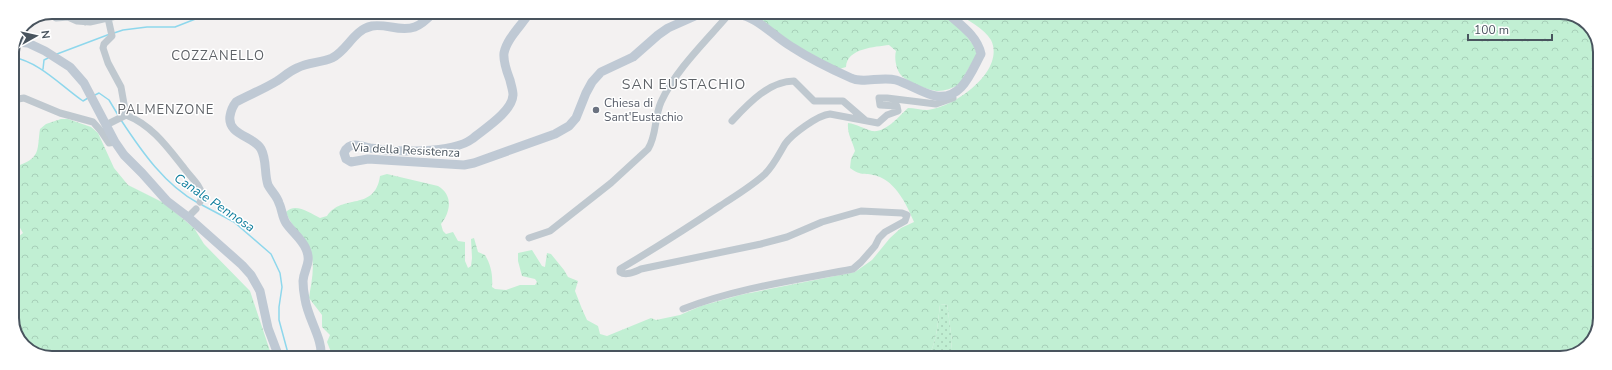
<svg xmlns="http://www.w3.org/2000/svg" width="1612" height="370" font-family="'Nunito Sans',sans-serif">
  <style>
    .grass { fill: url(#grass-dots) }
    .forest { fill: url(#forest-crowns) }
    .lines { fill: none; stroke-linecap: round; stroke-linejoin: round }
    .stream { stroke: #8ed7ec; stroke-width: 1.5 }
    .street { stroke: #bfc8cf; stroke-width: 7 }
    .secondary { stroke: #bfc9d4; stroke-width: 9 }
    .worship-dot { fill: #6b7280; stroke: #fff; stroke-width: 1.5 }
    .labels { text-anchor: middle; stroke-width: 3; stroke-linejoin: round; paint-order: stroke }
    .worship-label { font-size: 12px; fill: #5b616d; stroke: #fff; text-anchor: start }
    .street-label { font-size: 12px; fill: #49545e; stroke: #fff }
    .neighbourhood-label { font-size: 13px; letter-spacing: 1px; fill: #5d6166; stroke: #fff }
    .water-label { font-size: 13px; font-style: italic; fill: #0e7d9c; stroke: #fff }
    .quarter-label { font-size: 14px; letter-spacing: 1px; fill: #5d6166; stroke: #fff }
    .rim { fill: none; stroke: #49545e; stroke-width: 2 }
  </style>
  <defs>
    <pattern id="grass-dots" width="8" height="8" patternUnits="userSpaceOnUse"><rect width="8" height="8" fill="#c1efd3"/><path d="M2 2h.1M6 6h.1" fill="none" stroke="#a7cfb8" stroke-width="1.8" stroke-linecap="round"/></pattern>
    <pattern id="forest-crowns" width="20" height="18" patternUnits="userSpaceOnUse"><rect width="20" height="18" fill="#c1efd3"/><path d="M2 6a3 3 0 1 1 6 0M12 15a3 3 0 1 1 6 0" fill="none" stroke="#a7cfb8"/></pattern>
  </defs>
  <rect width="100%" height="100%" fill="#f3f1f1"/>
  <!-- grass -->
  <path class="grass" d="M947,304L952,341L950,358H926C937,348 938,319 940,305Z"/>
  <!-- forest -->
  <path class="forest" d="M746,12H904L906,18C913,20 918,16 925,13C929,11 937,12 941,12L961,29L974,46L977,54L959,85C952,88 945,91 938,91C930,91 909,82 903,77C896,72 894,58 896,51L889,45C875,47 847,48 846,67L839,69L808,54Z
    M955,12L1007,13L1024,18L1033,19L1044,13H1568C1582,21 1595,27 1598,44C1599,50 1597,54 1600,60L1599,326L1584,350L1560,358H950L952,341L947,304L940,305C938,319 937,348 926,358L333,357L327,342L330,335L322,327V315L309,298C311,283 316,265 310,251C305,237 291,227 286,212C295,202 310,213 320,218L327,216C342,193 375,212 380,176L387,174L438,186C453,195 451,211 441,224L443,231L446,234L453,232L458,241L465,242V261L468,268L471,266L472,258L471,239L474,238L478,252L485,255C491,265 493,275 492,287L495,289L506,290L520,285H535L537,282L535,279L522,276L518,261V253L532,250L542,266L545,267L547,253L551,254L564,270L568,277L578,281L575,291L582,309L587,320L598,326L600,334L607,336L651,318L656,320L680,315L701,306L740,295L855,272L872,260L890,238L901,228L914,222C907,205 896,182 877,176C865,172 862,177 850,168L851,159L855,151C852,140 847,134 848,123C857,124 864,129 872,131C886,133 899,116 908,108C914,108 921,110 927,110C954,108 1006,71 991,40C984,28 967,20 955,12Z
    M61,119H68L91,127L98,133L114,168L128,185L164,203L194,228L204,244L250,291L272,357H44L22,344L12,323V238H17L23,233L12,214V163L20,165C41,157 37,149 40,129L46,124Z"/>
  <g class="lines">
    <!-- stream -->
    <path class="stream" d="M114,33L123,30L147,27H175L198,18L237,12
      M57,54L110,34
      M12,57C40,62 60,85 83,101L88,98
      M43,69L44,60L48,58
      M95,95L99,93L109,100L118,115
      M121,120C142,152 165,185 198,203
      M202,205L234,222L271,254L280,273L282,287L279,307V320L289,357"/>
    <!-- street -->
    <path class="street" d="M50,13L56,18L68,17L77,21L90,22L134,12
      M108,18L112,36L104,44L103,48L108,63L121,87L126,115
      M85,22L94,12
      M22,29L31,21
      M12,100L24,98L60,113L93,122L101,131L109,143L115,142
      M732,121C748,104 769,81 794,81L814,101H843L865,120
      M106,125L126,115C152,125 168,148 184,168C193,180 198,182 203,196L200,202
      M188,217L196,209
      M529,238L550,231L611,183L648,149C657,135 654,118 661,102C676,69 707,40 730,13
      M683,309C737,288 796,280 853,269L861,262L875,246L879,238L885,232L905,221L907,215L902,213L861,211L822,222L787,237L761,244L641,269C634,272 626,276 620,272V269C654,249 687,228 720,206C735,196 752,186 765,174C774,165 779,154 785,144C792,134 818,115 830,114L878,123L887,115L898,111L897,106L880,105L879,98H887L936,104L953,98"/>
    <!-- secondary -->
    <path class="secondary" d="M530,12C522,25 507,38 504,53C503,62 507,72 510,80C511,85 513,90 513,95C512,112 484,129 472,139C452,154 395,152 370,148C365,147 360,145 355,145C349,145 346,148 344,153L346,159L351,162L368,159L464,165L474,163L555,134L569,126L576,118L586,93L592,82L601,72L633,57L658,35L668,28L704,12
      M726,12C759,15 767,32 792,47C809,58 833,70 851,78C863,84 881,76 896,80C909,84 924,94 936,96C962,100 971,72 981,54C977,35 959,24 946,12
      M16,42L28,43L45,51L70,67L84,83L115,142L124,155L142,173L167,201L188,217L242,265L251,275L260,291L268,328L279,357
      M321,357C323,339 308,319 305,299C304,294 303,287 303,281C304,268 312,263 306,249C302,239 292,232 286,223C282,217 282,209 279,203C277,196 271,191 268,185C264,173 267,160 261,149C254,136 227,135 230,116C231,110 232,107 236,102C249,95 264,89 277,81C283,77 290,71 297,68C308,62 321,63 332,58C348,50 353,30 372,26C378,25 385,26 391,27C412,31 419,28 434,12"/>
  </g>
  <!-- markers -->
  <circle class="worship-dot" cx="596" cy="110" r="4"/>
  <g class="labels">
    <!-- worship labels -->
    <g class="worship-label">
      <text x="604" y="107">Chiesa di<tspan x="604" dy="14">Sant'Eustachio</tspan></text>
    </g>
    <!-- street labels -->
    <g class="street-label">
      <text transform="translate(406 150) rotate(3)" y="4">Via della Resistenza</text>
    </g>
    <!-- neighbourhood labels -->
    <g class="neighbourhood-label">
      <text x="218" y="60">COZZANELLO</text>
      <text x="166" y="114">PALMENZONE</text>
    </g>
    <!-- water labels -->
    <g class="water-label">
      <text transform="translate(215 202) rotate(34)" y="5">Canale Pennosa</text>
    </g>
    <!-- quarter labels -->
    <g class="quarter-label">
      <text x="684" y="89">SAN EUSTACHIO</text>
    </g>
  </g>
  <!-- crop -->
  <path d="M0 0H1612V370H0ZM52 19H1560A33 33 0 0 1 1593 52V318A33 33 0 0 1 1560 351H52A33 33 0 0 1 19 318V52A33 33 0 0 1 52 19Z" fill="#fff" fill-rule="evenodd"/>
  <path class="rim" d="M52 19H1560A33 33 0 0 1 1593 52V318A33 33 0 0 1 1560 351H52A33 33 0 0 1 19 318V52A33 33 0 0 1 52 19Z"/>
  <!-- north arrow -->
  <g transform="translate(36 36) rotate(82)" stroke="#ffffff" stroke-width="3" paint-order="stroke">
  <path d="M0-3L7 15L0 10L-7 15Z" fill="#49545e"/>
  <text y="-6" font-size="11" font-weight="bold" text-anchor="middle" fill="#49545e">N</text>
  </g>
  <!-- scale -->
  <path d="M1468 34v6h84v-6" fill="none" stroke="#49545e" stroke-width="2"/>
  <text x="1474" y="34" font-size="12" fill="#49545e" stroke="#ffffff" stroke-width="3" paint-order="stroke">100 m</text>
</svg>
